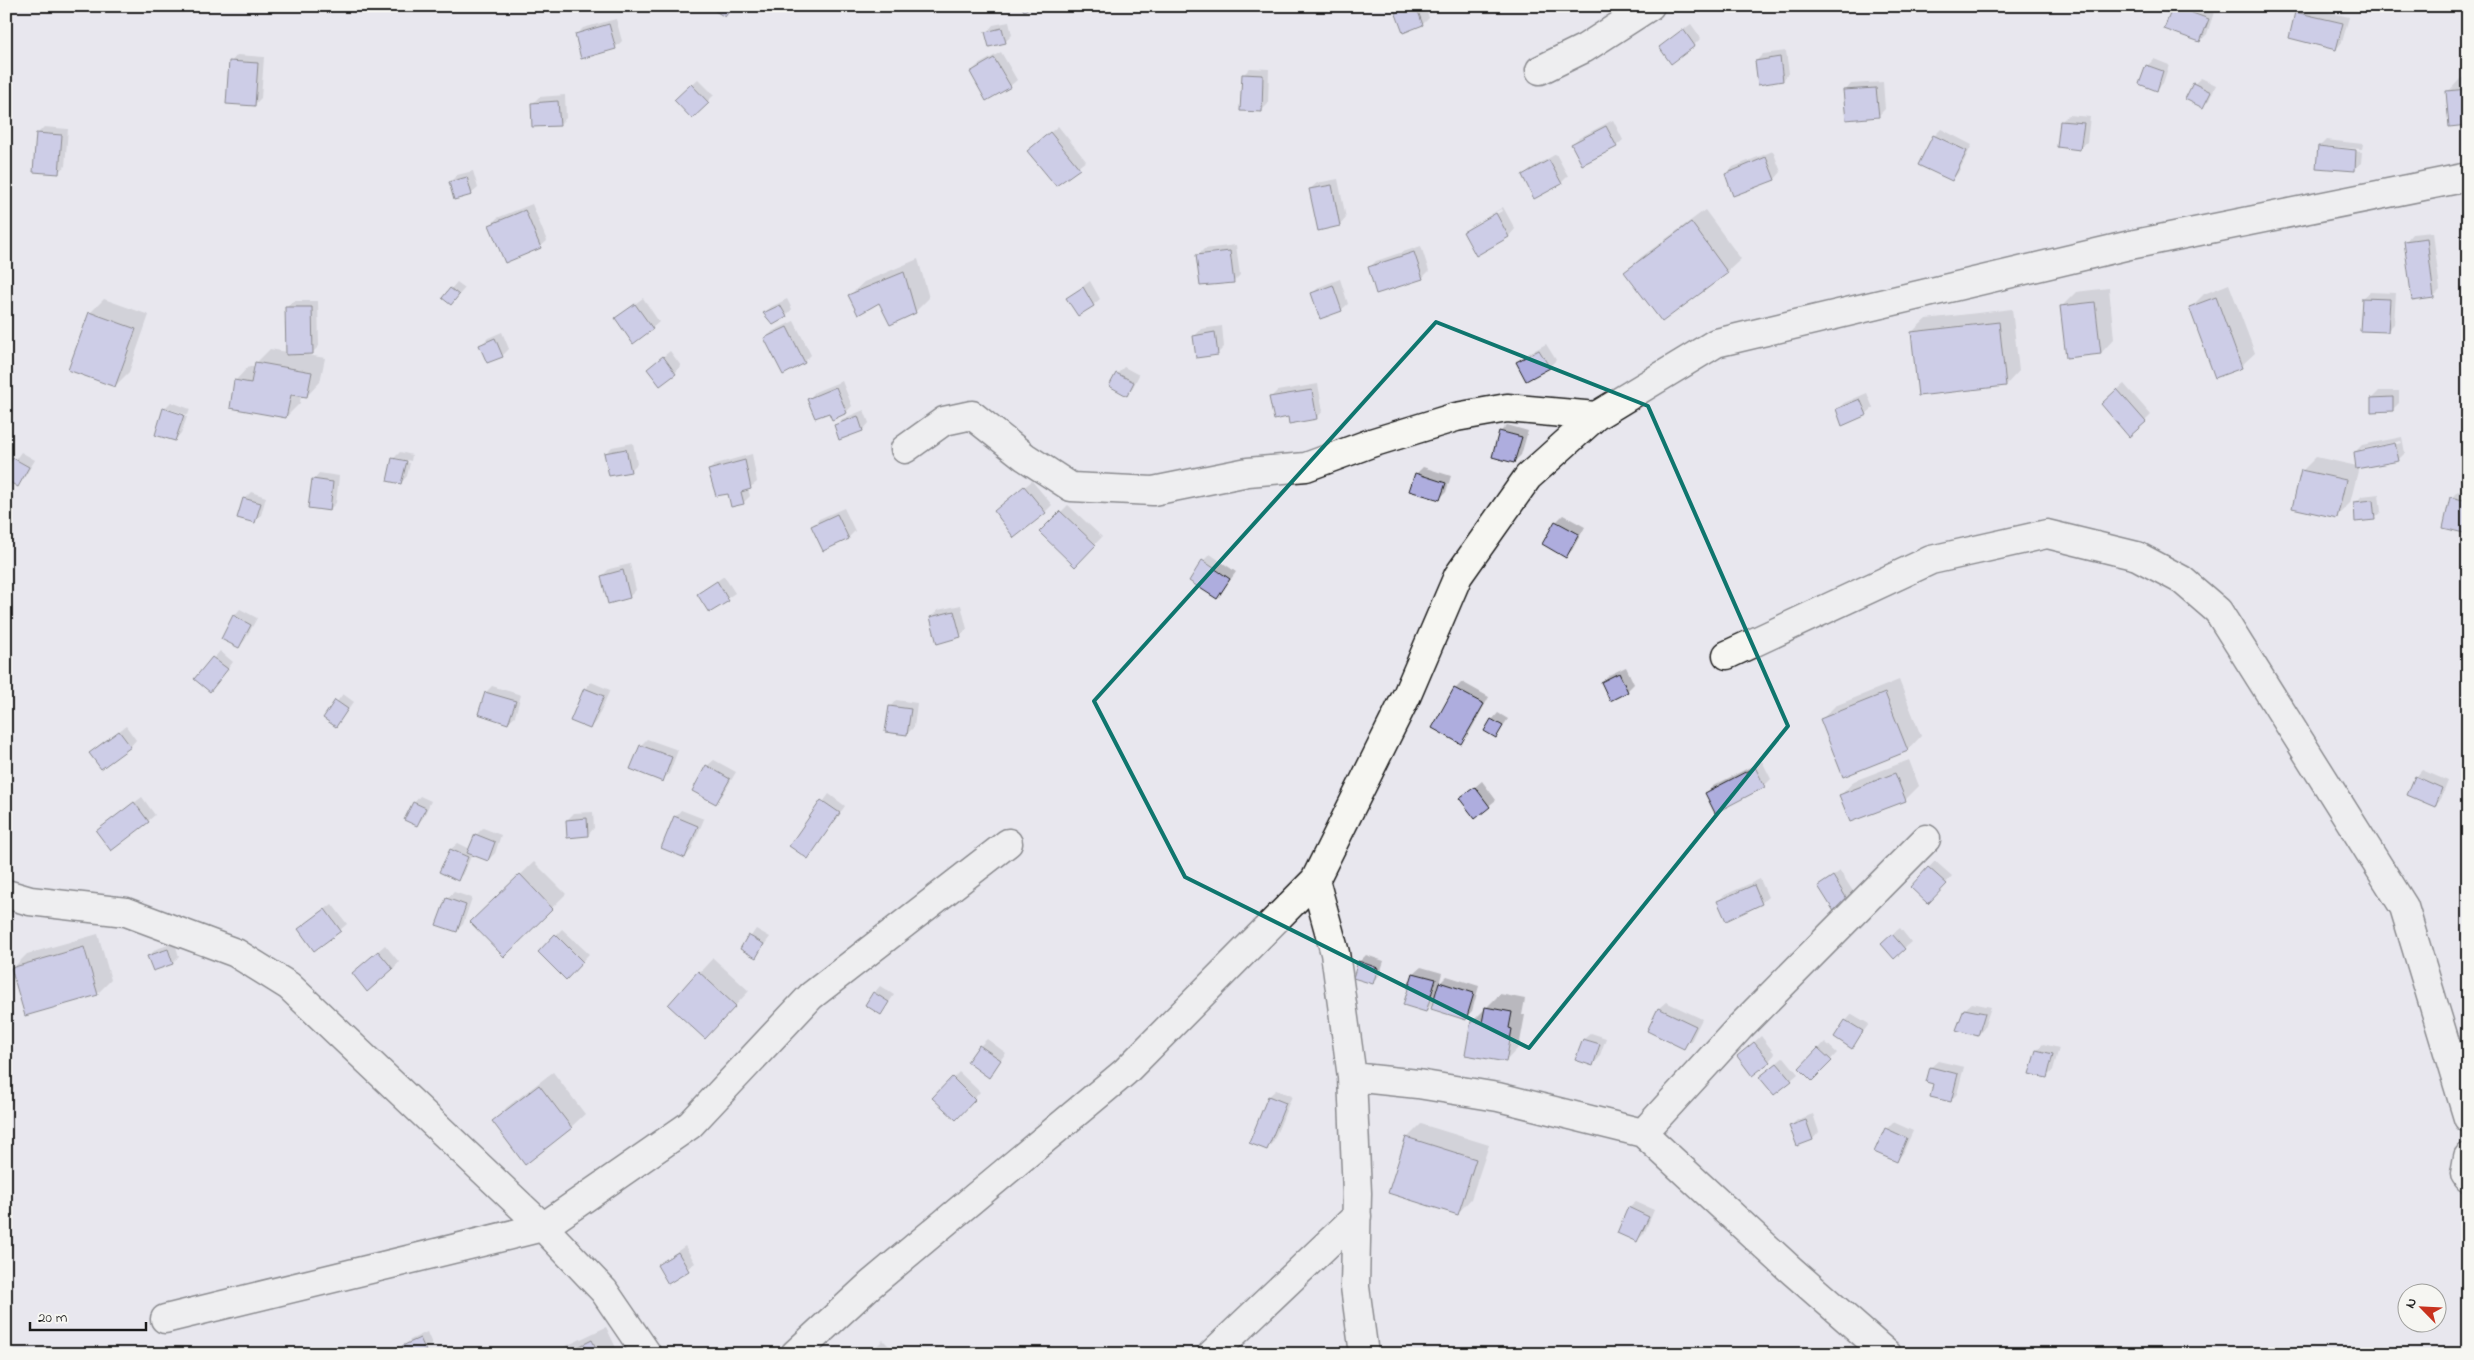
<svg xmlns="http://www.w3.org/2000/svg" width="2474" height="1360" font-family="'Indie Flower',sans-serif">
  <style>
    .shadow { fill: #0003; fill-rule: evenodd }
    .building { fill: #aeadde; stroke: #1c1c1c }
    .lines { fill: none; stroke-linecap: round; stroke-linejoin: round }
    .street-casing { stroke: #1c1c1c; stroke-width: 31 }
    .street { stroke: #f6f6f2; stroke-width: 28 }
    .marked { fill: none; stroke: #0f766e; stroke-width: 4; stroke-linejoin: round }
  </style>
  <rect width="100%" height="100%" fill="#e8e7ee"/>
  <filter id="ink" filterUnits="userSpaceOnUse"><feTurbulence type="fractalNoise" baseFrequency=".02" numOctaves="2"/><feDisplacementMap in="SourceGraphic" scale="10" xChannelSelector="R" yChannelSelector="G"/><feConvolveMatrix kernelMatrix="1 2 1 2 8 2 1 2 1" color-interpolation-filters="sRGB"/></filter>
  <g filter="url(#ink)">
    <!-- shadow -->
    <path class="shadow" d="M1394,6H1425L1429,18L1423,24Z
      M2174,6H2198L2214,12L2207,34L2200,41Z
      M2302,6L2349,17L2342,42L2336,49L2290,38L2296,12Z
      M616,19L622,41L615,48L576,35L583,28Z
      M1009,22L1012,35L1005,42L987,32L993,25Z
      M1691,24L1701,38L1694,45L1660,47Z
      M1786,51L1789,73L1783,80L1756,61L1763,54Z
      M1001,52L1017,80L1010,86L971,72L978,65Z
      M237,55L264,57L261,98L254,105L231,62Z
      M2154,59L2169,65L2163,83L2157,89L2147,66Z
      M1250,68L1269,69L1268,104L1261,111L1243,75Z
      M2468,77V124L2448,92L2461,78Z
      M2201,78L2216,85L2209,100L2202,107L2194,84Z
      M698,79L714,95L692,117L676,100Z
      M1883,82L1885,109L1879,115L1845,91L1851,84Z
      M565,95L566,118L560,124L532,104L539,97Z
      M2068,115L2090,117L2087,142L2080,148L2061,122Z
      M1613,120L1623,140L1616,146L1572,144L1579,138Z
      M1058,126L1086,161L1056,184L1036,145Z
      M44,127L68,129L65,166L58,172L37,134Z
      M1941,129L1972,145L1958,173L1952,180L1934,136Z
      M2326,140L2363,144L2362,149L2323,146V148L2362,152L2361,163L2354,170L2319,147Z
      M1773,151L1781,172L1775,179L1734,194L1726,174L1733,167Z
      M1556,154L1568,176L1561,183L1523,176L1530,169Z
      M473,171L478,188L471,194L450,182L457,175Z
      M1338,179L1346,218L1340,225L1310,189L1317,183Z
      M532,204L547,241L540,247L491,225L497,218Z
      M1503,207L1515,229L1509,236L1476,254L1464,232L1471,226ZM1501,209L1502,211L1470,229V226Z
      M1705,210L1741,259L1727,272H1626L1640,258Z
      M2433,232L2440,290L2434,296L2406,241L2412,234Z
      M1236,245L1240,275L1233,282L1197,256L1204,249Z
      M1421,246L1429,271L1422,278L1369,268L1376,261Z
      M918,259L929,298L915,312L850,295L864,282Z
      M1340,279L1348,304L1341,310L1313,293L1319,287Z
      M1090,281L1100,299L1093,305L1068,298Z
      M457,282L465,288L451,304V289Z
      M2229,284L2255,353L2241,366L2191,307L2204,294Z
      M2109,288L2114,339L2101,353L2062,306L2076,292Z
      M2370,292L2396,293L2394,324L2387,331L2363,298Z
      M643,298L659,322L652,328L616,318Z
      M104,299L149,315L129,372L115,386L90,313Z
      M787,299L792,309L786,316L764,313L771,307Z
      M293,301H318L319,346L312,353L302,354L325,358L320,382L307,396L301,395L300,403L286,417L236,380L249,366L255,368L256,363L270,349L287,352L286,308Z
      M2012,309L2019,371L2006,385L1912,332L1926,319Z
      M794,321L811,355L804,362L766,338L773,331Z
      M1222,326L1224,347L1217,354L1195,336L1201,329Z
      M502,332L509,349L502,356L481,345L488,338Z
      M1546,344L1556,360L1549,367L1518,362L1524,356Z
      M670,351L681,366L675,373L648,369Z
      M1124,367L1139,375L1133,387L1127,394L1117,374Z
      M842,381L852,406L846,412L830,411L809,399L815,392Z
      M1318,384L1323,411L1317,418L1289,416L1270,398L1277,391Z
      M2124,384L2151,415L2145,421L2109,397Z
      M2379,391H2399V403L2392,410L2372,398Z
      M1867,393L1873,408L1866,414L1837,410L1844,403Z
      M171,402L190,409L188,415L166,408V411L187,417L181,433L175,440L164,409Z
      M864,410L869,423L863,430L840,439L836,426L842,419Z
      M1507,425L1528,431L1521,455L1514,462L1500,432Z
      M2402,437L2405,453L2398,460L2359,467L2350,503L2336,517L2302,471L2316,457L2357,466L2355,452L2362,445ZM2401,441L2402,443L2361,451V449Z
      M633,443L637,464L630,471L605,454L612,447Z
      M21,452L35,460L24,478L18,485L6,473Z
      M400,452L412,455L411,461L396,458V460L410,463L407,476L401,483L393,459Z
      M752,454L757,482L748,489L750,496L743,503L729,492L709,470L716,464Z
      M1423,467L1451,476L1446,492L1439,499L1416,474Z
      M319,473L339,476L336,503L330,509L313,480Z
      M1032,481L1052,505L1045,512L1002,505Z
      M2458,491L2468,493V532L2451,498Z
      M251,492L266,497L261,515L254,521L244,499Z
      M2379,494L2381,512L2374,518L2355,503L2362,496Z
      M1068,505L1102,537L1075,565L1041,532Z
      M844,508L855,531L848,538L812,526L819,519Z
      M1563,515L1585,527L1572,550L1566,556L1543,544L1556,522Z
      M1210,554L1236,572L1217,598L1203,561Z
      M630,564L636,590L629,597L602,576L609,569Z
      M724,576L735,593L709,611L699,594Z
      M961,605L967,629L960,636L931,617L938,610Z
      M240,609L257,618L245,640L239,647L234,616Z
      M220,651L233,662L216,684L196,679Z
      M1626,667L1634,684L1627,691L1602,682L1609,675Z
      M1899,680L1921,736L1908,750L1843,776L1821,720L1835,706Z
      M591,682L610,690L596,721L590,728L585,689Z
      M1462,682L1489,697L1468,735L1461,742L1434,728L1455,689Z
      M492,686L521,695L515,716L508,722L486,692Z
      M343,694L354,702L336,725L325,717Z
      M896,700L917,703L914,727L907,734L890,707Z
      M1498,713L1508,719L1496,736L1492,720Z
      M126,726L136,740L130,747H97Z
      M647,739L678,750L669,774L662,780L641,745Z
      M714,760L736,772L722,796L715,802L707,766Z
      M1909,760L1919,786L1905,800L1841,795L1854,781Z
      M1762,761L1771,779L1764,786L1716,811L1706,793L1713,786Z
      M2422,770L2448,781L2441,799L2434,805L2416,777Z
      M1482,781L1496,800L1475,817L1461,799Z
      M829,794L845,806L808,857L791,846Z
      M420,796L431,801L423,818L417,825L414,803Z
      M142,797L155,815L148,821L97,831Z
      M681,810L704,819L691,850L685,857L675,817Z
      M593,812L594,828L588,835L567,820L574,813Z
      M483,828L501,835L495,853L488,860L472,854L464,873L457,879L441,871L451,849L458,843L470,849L476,835Z
      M1935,861L1952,876L1935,896L1911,887Z
      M534,862L566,894L504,955L486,908Z
      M1840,871L1856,896L1849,903L1820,886Z
      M1760,879L1768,897L1761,903L1718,901L1725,895Z
      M454,892L472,898L463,924L456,931L447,899Z
      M332,904L347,924L340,930L307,923Z
      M1900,928L1911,942L1904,948L1889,937Z
      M562,929L589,954L566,978L539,952Z
      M756,929L770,937L755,957L742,949Z
      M98,934L111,980L97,994L13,968L27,954Z
      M175,943L179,957L173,963L149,956L156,949Z
      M385,945L399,962L393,969L360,967Z
      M1366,955L1384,961L1379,976L1372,983L1359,962Z
      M713,958L749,991L718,1024L669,1005Z
      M1421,967L1442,973L1439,984L1447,976L1479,986L1472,1011L1465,1018L1434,1002L1426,1011L1405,1004L1414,973Z
      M880,986L894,995L881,1014L874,993Z
      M1500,994L1525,999L1522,1015H1525L1519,1047L1506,1061L1472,1022Z
      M1666,1002L1702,1019L1691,1041L1684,1047L1649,1030L1659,1008Z
      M1972,1003L1991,1007L1984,1028L1978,1035L1965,1009Z
      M1852,1014L1869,1024L1852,1047L1846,1021Z
      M1591,1033L1606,1038L1599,1058L1592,1065L1584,1039Z
      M1761,1036L1775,1054L1769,1061L1739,1056Z
      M987,1039L1006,1053L988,1076L980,1046Z
      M1825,1042L1837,1053L1812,1079L1800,1068Z
      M2043,1044L2059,1048L2053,1070L2047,1077L2037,1050Z
      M1784,1057L1798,1074L1791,1080L1768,1070Z
      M1938,1061L1964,1067L1957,1094L1950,1101L1935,1083L1931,1067Z
      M553,1072L585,1114L571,1127L494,1121L507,1107Z
      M959,1072L980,1092L962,1112L934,1098Z
      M1276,1090L1292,1096L1273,1142L1267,1149L1251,1142L1269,1096Z
      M1813,1114L1819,1132L1813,1139L1797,1144L1791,1126L1797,1120Z
      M1893,1122L1913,1131L1903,1153L1897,1160L1886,1129Z
      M1421,1124L1489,1145L1471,1199L1458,1213L1407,1138Z
      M1636,1202L1654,1210L1644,1234L1637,1240L1629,1208Z
      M685,1246L695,1263L669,1282L658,1265Z
      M606,1327L619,1354H557L562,1348Z
      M427,1332L432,1344L418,1354H407L404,1347L410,1340Z
      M883,1340L897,1354H869Z"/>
    <!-- building -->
    <path class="building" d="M707,6H733L725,17Z
      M1021,6H1032L1024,11Z
      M1393,6H1416L1423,25L1403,33Z
      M2173,6L2209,19L2200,42L2164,29Z
      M2295,12L2343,23L2336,50L2289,38Z
      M609,24L616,49L581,59L575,34Z
      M1002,28L1006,43L989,47L985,32Z
      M1683,29L1695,46L1671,64L1659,47Z
      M1780,57L1783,81L1758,85L1755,61Z
      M994,58L1011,87L986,101L970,72Z
      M229,61L258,63L255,106L226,104Z
      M2146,65L2163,71L2157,91L2139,84Z
      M1242,74L1263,75L1262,112L1240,111Z
      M2193,83L2211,92L2203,108L2185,99Z
      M691,84L709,103L692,119L674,100Z
      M1876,88L1879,117L1846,120L1843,90Z
      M2468,89V125L2449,127L2446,91Z
      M558,101L560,126L532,127L531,103Z
      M2060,121L2084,123L2080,150L2057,147Z
      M1606,126L1617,147L1582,165L1571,144Z
      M1050,132L1080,169L1056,186L1027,151Z
      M36,133L62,135L59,174L33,172Z
      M1933,135L1967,151L1952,181L1918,165Z
      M2318,146L2356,150L2355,171L2316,168Z
      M1766,157L1775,180L1733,196L1725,174Z
      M1549,160L1562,184L1534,199L1522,175Z
      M467,177L472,195L454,200L449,182Z
      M1332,185L1340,226L1318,231L1309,189Z
      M2468,200V289L2461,201Z
      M525,210L541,248L505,263L489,225Z
      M1496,213L1509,237L1476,256L1463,232Z
      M1691,222L1728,273L1662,322L1624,272Z
      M2427,238L2434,298L2412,301L2404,241Z
      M1230,251L1234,283L1200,286L1196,255Z
      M1414,252L1423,279L1376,294L1368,267Z
      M904,272L916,313L890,325L879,303L858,315L848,295Z
      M1333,285L1342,311L1320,319L1311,293Z
      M1083,287L1094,306L1078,316L1066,298Z
      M450,288L459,295L451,305L442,298Z
      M2216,297L2242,368L2215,378L2189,307Z
      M2362,298L2390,299L2388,332L2360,331Z
      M2095,302L2101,354L2066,358L2060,306Z
      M635,304L653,329L633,344L615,318Z
      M780,305L787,317L773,325L763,313Z
      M285,307H312L313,354L286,355Z
      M89,312L136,329L115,387L68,370Z
      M1999,322L2006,386L1918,396L1911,332Z
      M787,327L805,363L783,375L764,338Z
      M1215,332L1218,355L1196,358L1193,336Z
      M495,338L503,357L487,363L479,345Z
      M1539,350L1550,368L1526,381L1516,362Z
      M663,356L676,374L660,386L647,369Z
      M255,362L312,372L307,397L291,395L286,418L230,408L234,380L251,383Z
      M1116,373L1134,382L1127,396L1109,386Z
      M836,387L847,413L832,420L829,413L815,418L807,399Z
      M2117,389L2146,422L2129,437L2101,404Z
      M1312,390L1317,419L1289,424L1288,417L1274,420L1269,397Z
      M2393,397V411L2371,412V398Z
      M1860,399L1867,415L1842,426L1836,409Z
      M163,408L184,415L175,441L155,435Z
      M858,416L863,431L839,440L834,425Z
      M1499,431L1522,437L1514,463L1492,457Z
      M2395,443L2399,461L2356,469L2354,452Z
      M626,449L631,472L609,476L604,453Z
      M13,458L29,467L18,487L6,480V470Z
      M392,458L407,461L401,484L387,481Z
      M745,460L751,489L741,492L744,504L731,507L728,494L716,496L708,470Z
      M2301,470L2346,480L2337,518L2292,508Z
      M1415,473L1446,483L1440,500L1409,491Z
      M312,479L333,482L330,511L308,508Z
      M1024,486L1046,513L1014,538L994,511Z
      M2450,497L2468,501V534L2443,528Z
      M243,498L261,503L255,523L237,518Z
      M2373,500L2375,520L2355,522L2354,502Z
      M1060,511L1096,545L1075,567L1039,532Z
      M837,514L849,539L823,551L811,526Z
      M1555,521L1579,534L1566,558L1542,544Z
      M1202,560L1230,579L1217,599L1189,581Z
      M623,570L630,598L608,604L601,576Z
      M717,581L729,601L709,613L697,594Z
      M954,611L961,637L937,644L930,617Z
      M233,615L251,625L239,648L221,639Z
      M212,657L228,669L210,692L194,679Z
      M1619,673L1628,692L1610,701L1601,682Z
      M584,688L604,696L590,729L570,721Z
      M1454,688L1484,704L1461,744L1432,728Z
      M485,692L516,701L508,724L478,714Z
      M1885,693L1908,751L1843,777L1820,719Z
      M335,700L348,709L336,727L323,718Z
      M889,706L911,709L907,735L885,732Z
      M1491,719L1503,726L1496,738L1484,731Z
      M119,731L131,747L101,769L89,753Z
      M640,745L672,757L663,782L630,769Z
      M706,765L730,779L716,804L692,791Z
      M1755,767L1765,787L1715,813L1705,793Z
      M1895,773L1906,801L1850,822L1839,795Z
      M2415,776L2442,788L2435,807L2407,795Z
      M1475,787L1490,807L1475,819L1459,798Z
      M821,800L840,813L808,859L789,846Z
      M134,802L149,822L111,851L96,831Z
      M413,802L426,808L417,826L404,820Z
      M674,816L698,826L685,858L661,848Z
      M587,818L588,836L567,838L566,820Z
      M475,834L495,842L488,861L467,853Z
      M450,849L468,857L458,881L439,872Z
      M1928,867L1947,884L1928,904L1910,887Z
      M520,874L553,909L504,957L470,922Z
      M1833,876L1850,904L1835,913L1818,886Z
      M1754,885L1762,904L1726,921L1717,901Z
      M446,898L466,905L457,932L436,925Z
      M325,909L341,931L314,951L298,929Z
      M555,934L583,962L566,980L538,952Z
      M1892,934L1905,949L1894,959L1881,944Z
      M748,935L764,944L756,958L740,949Z
      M84,947L98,995L25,1016L11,968Z
      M168,949L173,964L153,971L147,956Z
      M378,951L393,969L367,992L352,973Z
      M1358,961L1378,968L1373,984L1353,978Z
      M698,971L736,1006L705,1039L668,1005Z
      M1413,973L1436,979L1426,1012L1403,1005Z
      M1439,982L1474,993L1466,1020L1431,1009Z
      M873,992L889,1002L881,1015L865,1005Z
      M1485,1007L1512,1012L1509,1028L1512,1029L1506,1062L1465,1055L1471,1021L1482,1023Z
      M1658,1008L1696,1026L1684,1049L1647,1031Z
      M1964,1009L1985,1013L1978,1036L1956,1030Z
      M1845,1020L1863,1031L1852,1049L1834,1037Z
      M1583,1039L1600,1044L1593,1066L1575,1060Z
      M1754,1042L1770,1062L1752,1076L1737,1056Z
      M979,1045L1001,1060L989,1078L967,1062Z
      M1818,1048L1832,1061L1812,1081L1799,1068Z
      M2036,1050L2053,1054L2047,1078L2029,1074Z
      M1777,1063L1792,1081L1774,1095L1759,1077Z
      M1930,1067L1958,1074L1951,1102L1930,1097L1933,1084L1926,1082Z
      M952,1077L975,1100L956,1120L932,1098Z
      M539,1085L572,1128L525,1165L492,1121Z
      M1268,1096L1286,1103L1267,1150L1249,1143Z
      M1806,1120L1813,1140L1797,1146L1789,1126Z
      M1885,1128L1907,1138L1897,1162L1874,1152Z
      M1406,1137L1476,1159L1458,1215L1388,1193Z
      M1628,1207L1649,1217L1637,1242L1617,1233Z
      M678,1252L689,1271L668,1284L657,1265Z
      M420,1338L426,1351L406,1354L402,1346Z
      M592,1340L599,1354H564Z"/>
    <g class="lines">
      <defs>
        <path id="street" d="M1540,70L1585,48L1650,6
          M905,449L944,421L972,415L1025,457L1071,487L1153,491L1248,472L1306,467L1371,443L1456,417L1507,408L1596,416
          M1727,655L1931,560L2047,534L2137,556L2182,580L2218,611L2404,907L2468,1118
          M1315,880L1335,953L1352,1077L1357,1193L1355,1287L1364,1354
          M6,894L30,901L126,912L236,953L289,986L543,1227L604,1291L647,1354
          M1352,1077L1418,1084L1498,1097L1643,1133L1740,1027L1926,839
          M1643,1133L1790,1269L1887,1354
          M2468,1157L2465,1174L2468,1178
          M165,1319L543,1227L690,1125L811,996L1008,843
          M795,1354L870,1285L1125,1072L1315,880L1407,695L1458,576L1528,477L1596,416L1716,343L2130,245L2468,177
          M1212,1354L1357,1216"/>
      </defs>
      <!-- street casing -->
      <use href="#street" class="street-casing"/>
      <!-- street -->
      <use href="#street" class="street"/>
    </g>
  </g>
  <!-- marked area -->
  <path d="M0 0H2474V1360H0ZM1436,322L1648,406L1788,726L1529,1048L1185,877L1094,701Z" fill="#e8e7ee" fill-opacity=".55" fill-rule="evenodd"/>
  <path class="marked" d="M1436,322L1648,406L1788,726L1529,1048L1185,877L1094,701Z"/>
  <!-- margin -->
  <rect width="2474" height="1360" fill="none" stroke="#f6f6f2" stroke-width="25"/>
  <rect x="12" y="12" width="2449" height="1335" fill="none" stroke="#1c1c1c" stroke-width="2" filter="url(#ink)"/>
  <!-- north arrow -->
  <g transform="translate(2422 1308) rotate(294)"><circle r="24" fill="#f6f6f2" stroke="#9f9f9c"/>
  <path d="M0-4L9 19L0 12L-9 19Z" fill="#c8321e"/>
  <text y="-8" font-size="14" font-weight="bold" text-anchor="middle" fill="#1c1c1c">N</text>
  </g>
  <!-- scale -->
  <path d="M30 1322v8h116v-8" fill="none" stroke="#1c1c1c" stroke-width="2.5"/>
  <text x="38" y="1322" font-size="15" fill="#1c1c1c" stroke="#f6f6f2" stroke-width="4" paint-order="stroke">20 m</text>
</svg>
